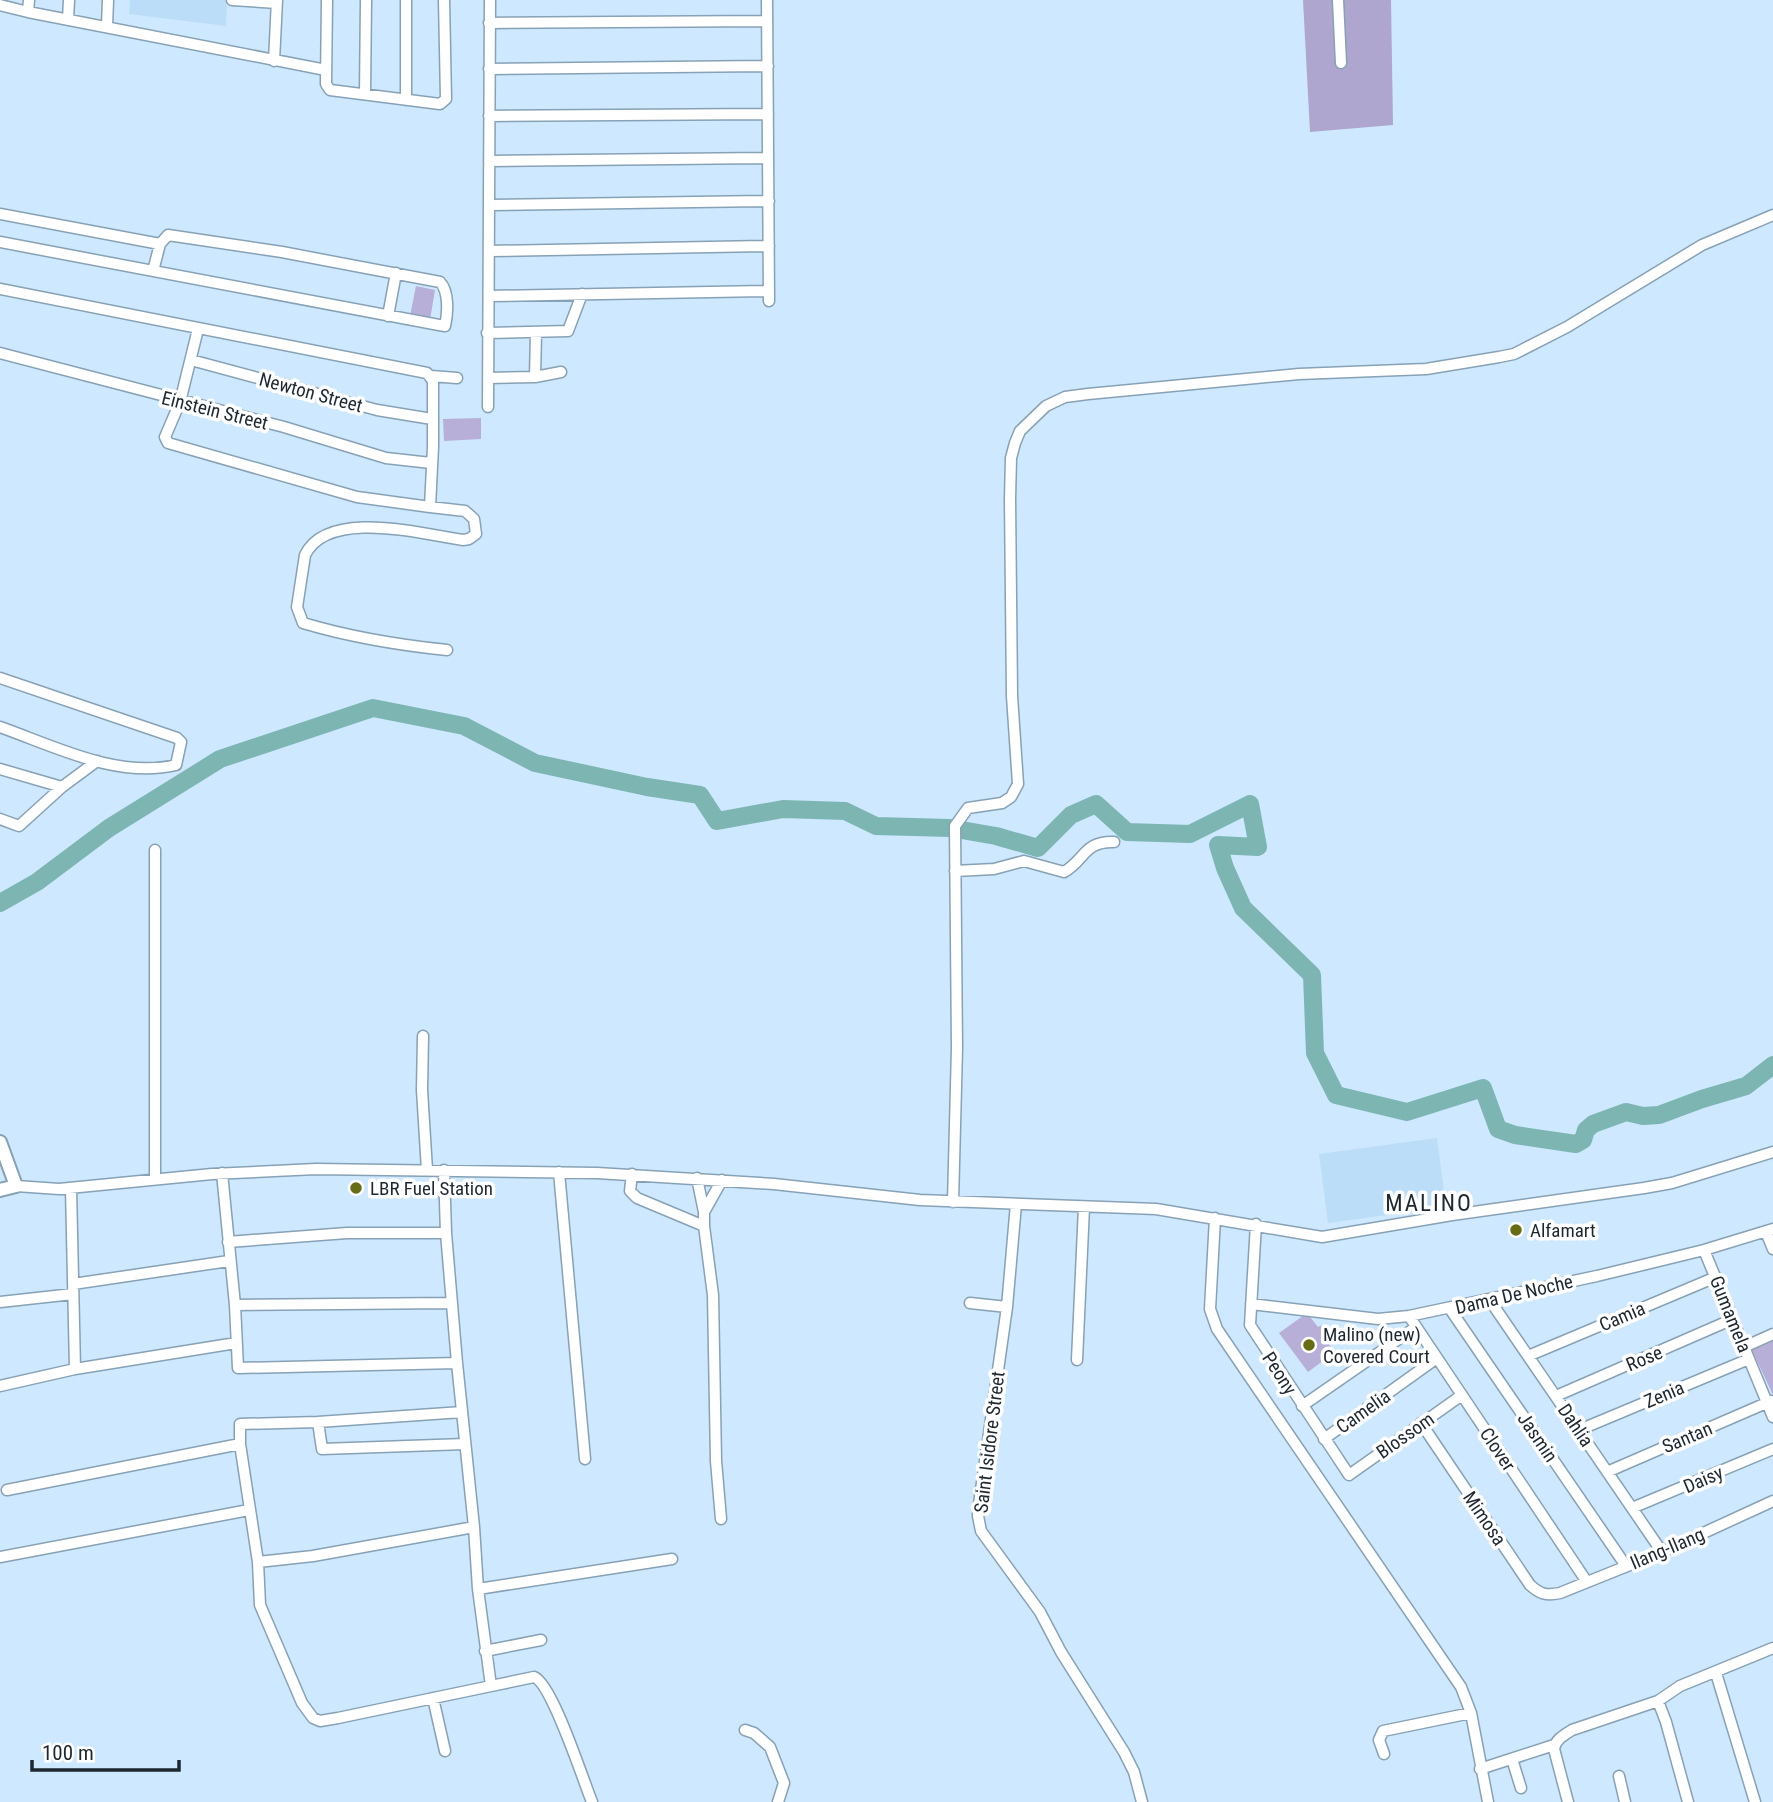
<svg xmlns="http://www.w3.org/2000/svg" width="1773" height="1802" font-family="'Roboto Condensed',sans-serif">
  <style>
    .built { fill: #bbddf8 }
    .green { fill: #b7afd7 }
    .forest { fill: #aea6cf }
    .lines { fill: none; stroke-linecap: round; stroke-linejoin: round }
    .river { stroke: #7cb5b2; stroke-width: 18 }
    .minor-casing { stroke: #87a1b5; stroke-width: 13 }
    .major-casing { stroke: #87a1b5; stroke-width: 16 }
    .minor { stroke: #fff; stroke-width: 10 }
    .major { stroke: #fff; stroke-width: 12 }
    .poi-dot { fill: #666d13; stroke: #fff; stroke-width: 2.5 }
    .labels { text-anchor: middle; stroke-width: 7; stroke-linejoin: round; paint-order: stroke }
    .street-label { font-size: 19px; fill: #1d272f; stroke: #fff }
    .poi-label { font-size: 19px; fill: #1d272f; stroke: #fff; text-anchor: start }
    .quarter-label { font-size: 23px; letter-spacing: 2px; fill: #1d272f; stroke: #fff }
  </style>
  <rect width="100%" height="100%" fill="#cde8ff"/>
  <!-- built -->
  <path class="built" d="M130,0H227L226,26L129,14Z
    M1437,1138L1446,1207L1328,1223L1319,1154Z"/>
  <!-- green -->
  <path class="green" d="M416,286L435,290L430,320L410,316Z
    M481,418V439L444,441L443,419Z
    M1307,1313L1318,1327L1322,1325L1329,1335L1325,1339L1335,1352L1308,1372L1279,1333Z
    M1773,1339V1395L1751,1348Z"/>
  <!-- forest -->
  <path class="forest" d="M1303,0H1391L1393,125L1310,132Z"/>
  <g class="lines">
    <!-- river -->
    <path class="river" d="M0,903L37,882L109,828L220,759L373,708L464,726L535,763L647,787L700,795L717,821L783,809L845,811L876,826L950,828L996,836L1038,848L1071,815L1096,804L1127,832L1190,834L1250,804L1258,847L1218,845L1225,868L1243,908L1312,975L1315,1053L1336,1095L1407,1112L1483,1088L1498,1129L1515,1135L1576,1144L1583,1140L1586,1130L1593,1124L1626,1112L1643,1116L1659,1115L1702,1099L1746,1086L1773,1065"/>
    <defs>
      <path id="minor" d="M232,0L277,3
        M327,0L326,84L330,90L440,104L446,99L444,0
        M406,0V100
        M767,0L769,301
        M1338,0L1341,63
        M0,5L28,12L326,70
        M28,12L29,0
        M68,20L69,0
        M489,23L767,21
        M107,26L108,0
        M274,61L277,0
        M489,69L768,66
        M365,94L366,0
        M489,116L768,114
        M489,161L768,158
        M489,205L769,201
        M0,214L160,244L168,235L282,252L440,282C449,291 448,313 445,326L439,325L0,242
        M489,251L769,246
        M153,271L160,244
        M0,289L427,373L433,381V447L430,507L357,497L168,443L165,437L180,402L198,329
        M489,296L769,291
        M388,316L396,273
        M487,333L568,331L582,294
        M0,353L284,427L386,458L431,463
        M191,360L377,410L432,419
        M431,376L457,378
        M535,377L536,333
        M488,378L535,377L561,372
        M488,407L490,0
        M430,507L465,511L474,519L476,534L469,539L463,540C422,534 328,508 305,555L297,607L303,623C350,637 398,645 447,650
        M0,678L177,738L181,742L176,765C117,779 54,746 0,727
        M0,769L62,787
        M0,819L19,826L62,787L97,761
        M155,850V1179
        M955,871L994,869L1024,861L1064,872C1085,860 1084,841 1114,842
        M423,1036L422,1090L427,1170
        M559,1172L585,1459
        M222,1173L235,1305L238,1368L457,1363L446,1233L444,1170
        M632,1174L630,1191L637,1198L704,1226
        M697,1178L704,1212
        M16,1186L59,1189L212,1174L316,1169L597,1173L774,1184L920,1200L1156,1209L1322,1237L1452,1215L1644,1188L1672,1183L1773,1152
        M71,1188L75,1369
        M953,1202L957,1048L955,826L968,808L1002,803L1011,797L1018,784L1012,696L1010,499L1011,458L1015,443L1020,431L1046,406L1065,397L1088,394L1299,374L1426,369L1499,357L1514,354L1567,327L1702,245L1773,215
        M1016,1204L1007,1307L979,1504L978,1516L981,1531L1040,1612L1061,1652L1124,1752L1134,1772L1142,1802
        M1215,1218L1210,1309L1217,1329L1461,1687L1471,1713L1488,1802
        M1256,1224L1250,1325L1349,1475L1462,1395
        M1766,1232L1773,1249
        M228,1242L347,1233H446
        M1704,1250L1773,1417
        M73,1284L229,1261
        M1489,1299L1662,1552
        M0,1302L73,1294
        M970,1303L1007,1307
        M1251,1304L1378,1319L1409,1316L1597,1276L1704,1250L1773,1229
        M235,1305L451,1303
        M1450,1309L1626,1566
        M1409,1316L1587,1582
        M1744,1347L1773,1334
        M1528,1356L1716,1277
        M1077,1360L1084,1207
        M457,1363L474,1527L313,1556L258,1562L240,1444V1424L318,1422L462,1412
        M0,1386L75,1369L236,1343
        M1556,1396L1733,1319
        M1302,1406L1416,1327
        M318,1422L322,1449L465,1444
        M1421,1423L1530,1585C1540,1594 1546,1596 1560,1593L1662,1552L1773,1501
        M1579,1430L1749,1359
        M1324,1439L1437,1358
        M1607,1472L1771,1401
        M7,1490L240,1444
        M1632,1508L1773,1449
        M721,1519L716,1461L713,1295L704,1226V1212L722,1180
        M0,1557L249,1510
        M258,1562L260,1605L302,1703L313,1718L320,1721L338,1718L491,1686L478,1589L474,1527
        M478,1589L672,1559
        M485,1651L541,1640
        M1716,1673L1755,1802
        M491,1686L534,1677C552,1683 583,1780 592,1802
        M433,1698L445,1751
        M1658,1701L1666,1722L1688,1802
        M745,1730L754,1733L770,1747L784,1783L778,1802
        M1384,1754L1379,1740L1383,1731L1471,1713
        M1512,1759L1521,1788
        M1480,1769L1554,1745
        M1619,1776L1625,1802
        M1568,1802L1554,1749C1555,1740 1564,1735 1572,1730L1658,1701L1680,1686L1773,1648"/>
      <path id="major" d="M0,1142L16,1186L0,1190"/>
    </defs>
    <!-- minor casing -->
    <use href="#minor" class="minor-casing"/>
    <!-- major casing -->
    <use href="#major" class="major-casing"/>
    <!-- minor -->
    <use href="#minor" class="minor"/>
    <!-- major -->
    <use href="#major" class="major"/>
  </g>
  <!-- markers -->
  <g class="poi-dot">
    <circle cx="356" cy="1188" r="7"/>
    <circle cx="1516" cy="1230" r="7"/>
    <circle cx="1309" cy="1345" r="7"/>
  </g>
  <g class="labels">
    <!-- street labels -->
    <g class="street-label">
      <text transform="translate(311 392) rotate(15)" y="7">Newton Street</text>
      <text transform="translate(215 410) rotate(14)" y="7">Einstein Street</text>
      <text transform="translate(1514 1294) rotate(-13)" y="7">Dama De Noche</text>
      <text transform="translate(1731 1314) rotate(68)" y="7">Gumamela</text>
      <text transform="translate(1622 1316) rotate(-23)" y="7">Camia</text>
      <text transform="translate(1644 1358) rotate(-23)" y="7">Rose</text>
      <text transform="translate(1280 1373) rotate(57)" y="7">Peony</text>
      <text transform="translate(1664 1394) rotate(-23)" y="7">Zenia</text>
      <text transform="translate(1363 1411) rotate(-35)" y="7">Camelia</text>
      <text transform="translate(1576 1425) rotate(56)" y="7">Dahlia</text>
      <text transform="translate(1405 1435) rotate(-35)" y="7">Blossom</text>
      <text transform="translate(1538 1437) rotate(56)" y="7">Jasmin</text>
      <text transform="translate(1687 1437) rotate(-23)" y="7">Santan</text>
      <text transform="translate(989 1442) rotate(-83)" y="7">Saint Isidore Street</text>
      <text transform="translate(1498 1449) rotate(56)" y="7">Clover</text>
      <text transform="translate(1703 1479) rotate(-23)" y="7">Daisy</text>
      <text transform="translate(1485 1518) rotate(56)" y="7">Mimosa</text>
      <text transform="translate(1667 1548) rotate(-23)" y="7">Ilang-Ilang</text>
    </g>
    <!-- poi labels -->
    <g class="poi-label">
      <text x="370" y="1195">LBR Fuel Station</text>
      <text x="1530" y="1237">Alfamart</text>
      <text x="1323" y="1341">Malino (new)<tspan x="1323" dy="22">Covered Court</tspan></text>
    </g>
    <!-- quarter labels -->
    <g class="quarter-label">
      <text x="1429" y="1211">MALINO</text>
    </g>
  </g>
  <!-- scale -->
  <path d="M32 1760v10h147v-10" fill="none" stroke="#1d272f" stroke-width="3.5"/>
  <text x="42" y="1760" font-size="21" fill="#1d272f" stroke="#ffffff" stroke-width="5" paint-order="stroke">100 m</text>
</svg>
